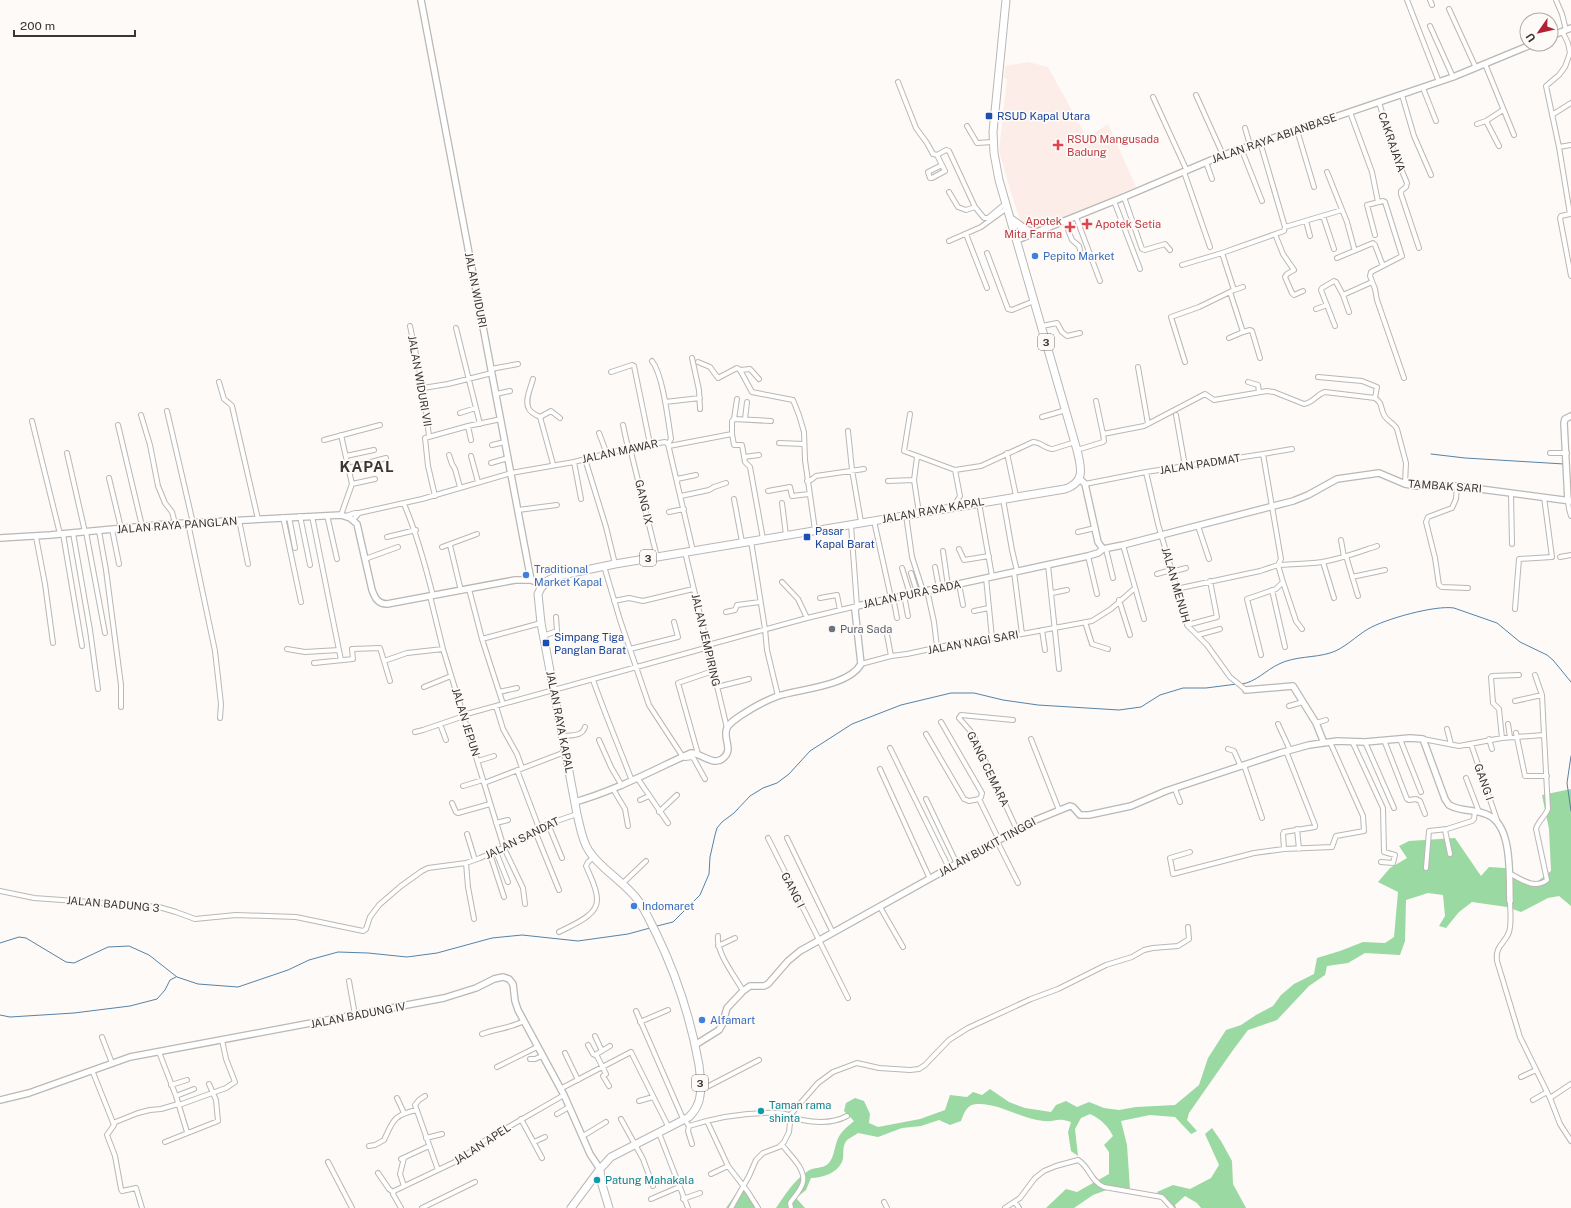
<svg xmlns="http://www.w3.org/2000/svg" width="1571" height="1208" font-family="'Public Sans',sans-serif">
  <style>
    .medical { fill: #fcede8 }
    .forest { fill: #9ad9a1 }
    .lines { fill: none; stroke-linecap: round; stroke-linejoin: round }
    .stream { stroke: #5683a7; stroke-width: 1 }
    .street-casing { stroke: #bab7b4; stroke-width: 6 }
    .secondary-casing { stroke: #bab7b4; stroke-width: 8 }
    .highway-casing { stroke: #bab7b4; stroke-width: 9 }
    .street { stroke: #fff; stroke-width: 4 }
    .secondary { stroke: #fff; stroke-width: 5.5 }
    .highway { stroke: #fff; stroke-width: 7 }
    .transit-dot { fill: #1a4fb4; stroke: #fdfaf8; stroke-width: 1.5 }
    .health-dot { fill: #e0444e; stroke: #fdfaf8; stroke-width: 1.5 }
    .shop-dot { fill: #3f7fe0; stroke: #fdfaf8; stroke-width: 1.5 }
    .worship-dot { fill: #6b7280; stroke: #fdfaf8; stroke-width: 1.5 }
    .culture-dot { fill: #0f9aa8; stroke: #fdfaf8; stroke-width: 1.5 }
    .labels { text-anchor: middle; stroke-width: 3.5; stroke-linejoin: round; paint-order: stroke }
    .shield { fill: #fdfaf8; stroke: #737270; stroke-width: 1 }
    .shield-label { font-size: 10px; font-weight: bold; fill: #383736 }
    .transit-label { font-size: 11px; fill: #164399; stroke: #fdfaf8; text-anchor: start }
    .street-label { font-size: 11px; fill: #383736; stroke: #fdfaf8 }
    .health-label { font-size: 11px; fill: #be3a42; stroke: #fdfaf8; text-anchor: start }
    .shop-label { font-size: 11px; fill: #366cbe; stroke: #fdfaf8; text-anchor: start }
    .worship-label { font-size: 11px; fill: #5b616d; stroke: #fdfaf8; text-anchor: start }
    .culture-label { font-size: 11px; fill: #0d838f; stroke: #fdfaf8; text-anchor: start }
    .district-label { font-size: 15px; font-weight: bold; letter-spacing: 1px; fill: #383736; stroke: #fdfaf8 }
  </style>
  <rect width="100%" height="100%" fill="#fdfaf8"/>
  <!-- medical -->
  <path class="medical" d="M1028,62L1048,67L1087,138L1108,124L1136,187L1036,231L1031,230L1021,222L1012,196L999,151L1007,79L1004,78L1005,66Z"/>
  <!-- forest -->
  <path class="forest" d="M1571,789V906L1559,896L1548,898L1521,912L1507,907L1472,902L1459,912L1446,928L1439,926L1445,916L1443,895L1428,893L1406,900L1405,941L1400,955L1365,953L1348,963L1327,966L1325,975L1309,986L1277,1020L1248,1030L1233,1050L1189,1113L1187,1120L1197,1131L1191,1134L1175,1117L1150,1115L1121,1121L1127,1145L1130,1189L1112,1188L1093,1195L1074,1208H1046L1066,1189L1077,1192L1109,1174V1152L1104,1145L1113,1136C1108,1126 1101,1119 1090,1114L1081,1118L1075,1129L1078,1156L1071,1151L1068,1132L1071,1122C1057,1117 1056,1122 1044,1121C1021,1119 1000,1103 977,1104C967,1104 964,1113 961,1121L950,1125L939,1120L921,1126L902,1128L878,1137L858,1133C855,1135 850,1138 847,1140C841,1147 845,1155 842,1162C837,1173 822,1178 811,1178L806,1190L796,1198L805,1208H776C785,1195 794,1180 808,1171C813,1167 822,1169 828,1164C834,1158 834,1149 837,1141C840,1132 847,1127 854,1121L844,1111L846,1103L855,1098L864,1101L870,1114L869,1123L878,1127L920,1119L945,1110L950,1095L967,1097L973,1092L982,1095L990,1089L1009,1102L1025,1108L1051,1112L1056,1105L1066,1101L1077,1107L1089,1102L1104,1108L1119,1110L1136,1107L1175,1105L1199,1085L1208,1058L1226,1030L1241,1025L1256,1015L1273,1006L1281,995L1294,984L1314,974L1317,958L1340,951L1363,942L1385,943L1394,937L1398,892L1378,882L1390,868L1407,858L1399,846L1409,841L1455,838L1481,876L1489,867L1505,868L1533,885L1551,871L1549,829L1542,795Z
    M1212,1128L1221,1141L1232,1161L1233,1184L1246,1208H1201L1197,1203L1185,1196L1175,1205L1176,1208H1169L1157,1192L1173,1185L1190,1189L1211,1178L1219,1165L1205,1134Z
    M742,1185L757,1201L761,1208H726Z"/>
  <g class="lines">
    <!-- stream -->
    <path class="stream" d="M1431,454L1465,458L1564,464
      M1242,684C1256,682 1266,670 1279,664C1295,656 1314,658 1330,653C1344,649 1356,636 1368,629C1385,619 1435,605 1454,608L1497,623L1520,642L1547,655L1553,660L1571,682
      M1571,756L1567,783L1571,811
      M657,926L673,922L700,895L709,874L710,857L715,835L717,828L722,822L734,813L750,796L763,788L777,783L789,774L810,751L852,724L901,705L951,693H974L1003,700L1038,705L1119,710L1141,707L1160,695L1183,688H1206L1237,684
      M0,943L19,937L26,938L66,962L74,963L108,947L129,946L149,955L177,977L198,984L238,987L288,970L309,960L338,952L368,953L407,957L437,953L492,938L522,935L578,941L628,934L650,928
      M0,1015L10,1017L74,1013L130,1006L157,999L165,990L170,980L176,977"/>
    <defs>
      <path id="street" d="M1407,0L1439,82
        M1430,0L1432,5
        M1556,0L1562,14L1566,30
        M1449,9L1476,68
        M1430,26L1453,77
        M1562,31L1568,43L1570,53L1565,67L1559,75L1546,86L1559,147L1570,214L1561,216L1560,218L1571,276
        M1485,64L1514,135
        M898,82L916,128L927,143L933,154L937,155L945,171L932,178H930L928,172L942,165
        M1423,88L1436,121
        M1196,95L1223,155
        M1402,95L1414,136L1431,175
        M1153,97L1187,171
        M1379,102L1392,147L1407,183L1406,187L1401,191V194L1419,248
        M1350,112L1372,172L1378,202
        M1552,115L1571,103
        M1486,121L1499,146
        M1477,124L1486,121L1503,110
        M967,126L977,143L993,142
        M1245,128L1250,145
        M1297,130L1314,187
        M1260,142L1285,227L1342,210
        M1559,147L1571,145
        M1241,148L1262,201
        M937,155L946,150L949,151L975,207L984,218H988L1006,203
        M1206,162L1212,179
        M1184,172L1210,247
        M1327,172L1347,222L1354,248
        M949,192L958,207L966,210L975,207
        M1124,197L1142,249L1145,250L1165,244L1170,250
        M1114,201L1140,269
        M1323,216L1334,249
        M1076,217L1100,281
        M1306,221L1310,236
        M1065,222L1072,240L1079,246L1080,250
        M966,234L987,288
        M1275,234L1283,254L1294,270L1287,274L1285,277L1292,293L1294,295L1303,291
        M1375,235L1367,205L1383,201L1385,202L1402,256L1371,272L1370,276L1375,289L1377,300L1404,378
        M949,241L981,227L1007,208
        M987,253L1008,309L1012,310L1034,301
        M1337,258L1373,243L1375,245L1383,266
        M1182,265L1222,253
        M1234,290L1243,287
        M1230,292L1243,332L1250,330L1252,331L1260,358
        M1343,295L1372,282
        M1316,309L1327,305
        M410,326L423,388L429,436
        M1042,326L1057,323L1062,332L1067,336L1080,333
        M1335,326L1321,290L1322,288L1334,281L1336,282L1343,295L1349,312
        M456,328L480,424
        M1229,338L1243,332
        M692,358L699,390L700,409
        M652,361C663,375 668,420 671,439L668,444
        M698,362L710,367L718,378L737,368L740,370L752,392L793,400L799,415L804,432L805,460L815,530
        M1185,362L1171,317L1199,307L1234,290L1222,253L1284,231L1285,227
        M1138,367L1148,424
        M491,369L518,364
        M740,370L750,369L759,379
        M611,372L632,365L634,366L650,444
        M1318,377L1362,381L1377,387L1375,398C1383,404 1380,407 1384,415C1387,421 1394,423 1397,429L1406,463L1405,484
        M533,379C531,387 524,401 529,409C531,413 536,415 540,417L553,464
        M219,382L224,399L229,403L232,406L258,519
        M1248,382L1258,385L1259,392
        M423,388L448,384L492,373
        M496,394L510,391
        M1096,401L1103,434
        M665,402L700,398
        M167,411L193,523
        M460,413L476,408
        M910,414L904,451L955,470L960,496L957,501V506
        M141,415L150,445L158,486L165,503L172,512L175,523
        M1176,415L1185,466
        M540,417L551,411L560,418
        M1042,417L1066,410
        M734,419L737,399
        M745,419L747,402
        M32,421L60,534
        M118,425L142,526
        M623,425L628,448
        M468,426L471,440
        M848,431L852,470L861,522
        M599,433L607,454
        M324,440L380,425
        M779,443L804,444
        M492,445L505,442
        M669,446L732,434
        M630,448L657,557
        M1077,450L1103,442L1104,441L1103,434L1144,426L1205,394L1214,400L1267,391L1274,392L1304,404C1313,403 1317,394 1325,392L1375,398
        M67,453L85,532
        M1007,453L1016,496
        M1550,453H1567
        M1263,454L1292,449
        M449,455L452,464L455,469L460,487
        M346,456L374,450
        M471,456L478,482
        M744,457L759,455
        M917,457L914,480L919,513
        M585,459L606,527L615,564
        M574,462L581,499
        M491,463L508,458
        M349,468L386,458
        M955,470L981,466L1033,442C1041,442 1045,449 1053,449L1075,442
        M1146,472L1158,524L1188,626L1207,645L1230,677L1246,690
        M109,478L121,528
        M677,479L696,475
        M807,481L811,480L816,476L864,469
        M888,481L914,480
        M352,484L375,479
        M1085,484L1146,472L1263,454L1281,559L1278,565C1293,564 1307,564 1322,562C1341,559 1359,552 1377,546
        M1457,486L1456,499L1452,508L1428,517L1426,522L1435,558L1439,585L1442,587L1468,588
        M768,491L790,487L792,496L809,494
        M1511,493L1512,544
        M435,496L428,466L425,438L468,426L501,419
        M681,496L709,490L714,487L726,483
        M734,499L742,542
        M1003,499L1012,550L1017,571
        M1568,501L1569,509L1571,516
        M782,503L786,535
        M979,503L992,576
        M404,504C417,534 425,564 433,596
        M518,510L557,505
        M669,512L684,509
        M327,515L337,559
        M341,515L352,484L341,435
        M906,515L912,557L923,591
        M300,516L310,565
        M312,516L341,660
        M346,516L355,513H359
        M283,517L301,602
        M289,517L295,548
        M239,520L248,564
        M353,520L359,513L422,499L511,473L574,462L628,448L665,442L668,444L693,551
        M874,521L891,598
        M188,523L215,651L221,704L220,718
        M1198,526L1209,559
        M112,529L119,564
        M99,531L106,570L121,685V707
        M86,532L105,633
        M1078,532L1095,528
        M73,533L90,630L98,689
        M63,534L82,646
        M36,537L45,584L53,643
        M387,537L416,530
        M763,539L750,467L745,462L742,445H734L732,434V421L734,419L771,421
        M1341,540L1344,557
        M751,541L765,629L767,650L778,696
        M450,545L461,591
        M1123,545L1144,619
        M442,547L477,534
        M959,549L964,560L989,556
        M1106,549L1113,578
        M943,551L948,586
        M685,552L727,728
        M1088,556L1097,594
        M1346,556L1358,596
        M1560,557L1571,555
        M365,559L398,547
        M1323,562L1334,598
        M1048,565L1059,669
        M604,566L620,620L649,705L683,757
        M935,567L939,588
        M902,568L910,594
        M1014,572L1022,634
        M1171,572L1186,568
        M911,573L917,592
        M1157,574L1171,570
        M1352,577L1385,570
        M986,578L992,638
        M782,582L798,599L807,618
        M1283,582L1296,621L1302,629
        M959,584L963,605
        M469,589L482,639L503,704
        M1176,589L1260,571L1278,565L1283,582L1276,589L1247,599L1261,655
        M927,590L934,622L937,647
        M1272,590L1285,647
        M1052,593L1067,590
        M904,595L908,616
        M430,596L443,649L484,783L504,848L523,888L525,904
        M893,597L897,618
        M820,598L837,595L840,610
        M1119,600L1130,635
        M614,601L629,598L643,601L693,589
        M1515,609L1519,559L1552,557L1544,497
        M974,611L989,608
        M726,612L735,610L737,605L760,602
        M1085,622L1092,644L1108,649
        M1187,625L1217,617L1210,581
        M886,629L891,656
        M1042,630L1045,650
        M1198,635L1220,629
        M543,636L557,631L556,617
        M482,639L541,623
        M708,645L807,618L857,606L851,525
        M287,649L305,652L339,650
        M630,649L678,637L674,622
        M384,661L407,653L443,649
        M314,663L353,659L352,649L380,648L390,681
        M861,664L891,656L907,654L958,643L1022,634L1092,621L1111,609L1135,588
        M1535,675L1542,695L1544,735
        M593,680C605,714 619,747 632,781
        M424,687L451,676
        M717,687L749,679
        M499,692L517,688
        M1515,701L1542,695
        M496,706L503,729L517,754L522,768
        M1289,706L1303,702
        M463,715L709,647
        M1013,720L961,715L959,718L973,734L1017,830
        M941,722L982,793L981,797L979,799
        M1316,723L1326,720
        M440,724L446,740
        M1278,724L1290,750
        M1508,724L1510,737
        M1447,729L1451,744
        M415,732L423,730L464,716
        M1516,733L1525,776H1547
        M926,734L964,799L969,801L979,799L999,840
        M562,736C571,735 582,737 585,727
        M1502,738L1499,709L1493,703L1491,677L1492,676L1519,675
        M1031,739L1059,810
        M1400,739L1421,792
        M1423,739L1459,746L1502,738L1544,735L1548,809C1545,817 1538,821 1536,829L1547,880C1534,890 1521,879 1509,873
        M1489,739L1492,749
        M599,740L611,767L622,786
        M1384,740L1407,799L1409,800L1416,799L1420,801L1425,814
        M1352,741L1383,808L1384,852L1395,855L1393,863L1381,862
        M1365,742L1394,808
        M1471,744L1497,820
        M890,748L949,868
        M1228,749L1234,751L1241,767
        M698,754L678,683L713,671
        M685,758L692,757L694,759L705,779
        M478,761L494,756
        M1244,765L1262,818
        M880,769L930,879
        M517,770L539,828
        M1466,778L1479,812
        M638,779L668,823
        M484,783L565,752
        M463,786L483,780
        M613,789L625,809L628,826
        M1175,789L1180,802
        M926,799L957,864
        M640,800L649,796
        M452,803L456,812L458,813L490,804
        M659,812L677,795
        M496,823L508,820
        M548,824L562,858
        M1297,829L1299,849
        M1445,830L1450,854
        M535,831L559,890
        M467,834L475,860
        M768,838L848,998
        M787,838L833,933
        M997,841L1018,883
        M1284,849L1332,847L1336,836L1364,831L1363,816L1330,742
        M496,852L508,882
        M1190,852L1170,858L1173,874L1254,853L1284,849L1283,834L1284,832L1315,827V825L1286,751
        M490,854L504,897
        M466,863L468,887L474,919
        M1426,868L1429,831L1447,829L1472,821L1474,819L1475,811
        M623,883L646,861
        M0,891L34,898L159,907L176,912L195,919L236,915L296,917L363,931L366,929L370,917L379,905L401,886L422,871L428,868L466,863L480,858L509,845L548,824L577,814
        M1510,901C1510,910 1512,923 1509,932C1505,944 1495,945 1497,961L1520,1037L1550,1098L1560,1124L1571,1141
        M880,907L903,947
        M559,932C572,925 598,916 597,899C597,888 590,876 586,866L588,862L594,857
        M718,936C716,953 735,976 743,991
        M718,946L735,938
        M349,981L355,1015
        M636,1011L684,1121
        M640,1022L668,1010
        M482,1034C496,1029 510,1028 524,1021
        M595,1036L602,1051
        M102,1037L112,1063
        M588,1045L593,1054L597,1056L606,1074L603,1076L609,1086
        M159,1052L176,1096L187,1132
        M565,1053L578,1080
        M595,1055L610,1046
        M530,1059H535L542,1056
        M497,1067L537,1047
        M92,1070L114,1125L107,1135L115,1156L121,1189L122,1191L136,1188L142,1208
        M1521,1077L1536,1070
        M171,1085L187,1080
        M560,1089L631,1052L669,1128
        M701,1090L759,1060
        M176,1096L194,1089
        M425,1096L419,1100L415,1105L438,1170
        M397,1098L404,1113
        M1550,1098L1571,1084
        M1533,1100L1547,1092
        M639,1101L653,1097
        M179,1105L226,1088L235,1082L226,1059L222,1040
        M557,1114L569,1107
        M521,1119L542,1158
        M621,1119L643,1159L653,1186
        M685,1120L689,1126L688,1131L692,1144
        M707,1121L728,1166L748,1192L758,1208
        M113,1123L138,1113L150,1110L161,1109L178,1104
        M689,1126C717,1117 749,1112 779,1113C788,1113 794,1118 802,1120C817,1123 834,1123 847,1116
        M659,1133L688,1208
        M583,1136L606,1122
        M426,1138L442,1134
        M165,1142L218,1121L216,1100L209,1084
        M534,1142L545,1137
        M782,1145C789,1154 806,1169 803,1182C802,1189 794,1197 790,1203L791,1208
        M369,1146L375,1145L384,1140C393,1121 393,1115 417,1110
        M404,1158L400,1174L404,1186
        M401,1159L429,1146
        M328,1162L352,1208
        M378,1173L389,1189L393,1192
        M711,1174L728,1166
        M651,1199L679,1187
        M683,1199L700,1193
        M884,1202L887,1208
        M1015,1202L1019,1208
        M401,1208L393,1194L394,1191L461,1159L484,1141L564,1095
        M422,1208L475,1182
        M731,1208L749,1176L756,1160L763,1153L779,1147L784,1142L789,1132L791,1114L818,1083L833,1072L857,1063L879,1068L910,1070L919,1069L925,1065L949,1040L968,1028L1031,999L1058,989L1106,965L1132,957L1144,950L1153,948L1178,946L1189,939L1188,927
        M1005,1208L1020,1198L1035,1178L1044,1171L1056,1166L1078,1160C1089,1166 1091,1182 1104,1187L1162,1197L1172,1208"/>
      <path id="secondary" d="M421,0L531,580
        M1551,36L1571,28
        M1017,240L1124,197L1223,155L1453,77L1533,44
        M1080,479L1085,484L1098,542L1103,549L1123,545L1293,501L1308,495L1337,479L1379,473L1405,484L1416,486H1457L1571,501
        M1568,501L1564,423L1565,419L1571,416
        M0,538L50,535L167,524L341,515L350,518L357,524L372,590C375,598 378,604 387,604L515,580H531L543,585
        M1246,690L1293,686L1316,723L1324,743
        M575,802C617,790 651,771 691,753C701,753 713,766 722,759C735,750 722,739 727,728C729,723 736,719 740,716C752,708 764,701 778,696C800,689 849,686 861,664L855,610L857,606L1088,556L1098,553L1103,549
        M695,1045L719,1030L722,1025L727,1008L743,991L750,986H764L768,984L788,961L800,951L1033,821L1070,806L1073,807L1080,815H1089L1131,806L1166,791L1280,753L1309,745L1337,741L1365,742L1410,738L1423,739L1445,799L1449,805C1461,812 1476,809 1488,815C1513,826 1509,877 1510,901
        M0,1100L29,1093L130,1057L444,998L476,988L494,979L503,977L509,979L513,984L515,1001L518,1010L564,1095L590,1154L600,1169"/>
      <path id="highway" d="M1011,219L1026,230L1035,233
        M600,1169L601,1181L609,1208
        M571,1208L600,1169L611,1157L689,1117C695,1111 699,1104 700,1096C702,1086 700,1075 699,1065C691,1020 676,974 656,933C651,923 646,912 640,903C626,882 602,871 589,851C582,841 580,826 577,814L541,623L538,594L541,588L547,581L557,576L615,564L1065,489C1086,482 1081,467 1077,450L999,180L994,153L993,132L1006,0"/>
    </defs>
    <!-- street casing -->
    <use href="#street" class="street-casing"/>
    <!-- secondary casing -->
    <use href="#secondary" class="secondary-casing"/>
    <!-- highway casing -->
    <use href="#highway" class="highway-casing"/>
    <!-- street -->
    <use href="#street" class="street"/>
    <!-- secondary -->
    <use href="#secondary" class="secondary"/>
    <!-- highway -->
    <use href="#highway" class="highway"/>
  </g>
  <!-- markers -->
  <g class="transit-dot">
    <rect x="985" y="112" width="8" height="8" rx="2"/>
    <rect x="803" y="533" width="8" height="8" rx="2"/>
    <rect x="542" y="639" width="8" height="8" rx="2"/>
  </g>
  <g class="health-dot">
    <path d="M1056 139h4v4h4v4h-4v4h-4v-4h-4v-4h4z"/>
    <path d="M1085 218h4v4h4v4h-4v4h-4v-4h-4v-4h4z"/>
    <path d="M1068 221h4v4h4v4h-4v4h-4v-4h-4v-4h4z"/>
  </g>
  <g class="shop-dot">
    <circle cx="1035" cy="256" r="4"/>
    <circle cx="526" cy="575" r="4"/>
    <circle cx="634" cy="906" r="4"/>
    <circle cx="702" cy="1020" r="4"/>
  </g>
  <circle class="worship-dot" cx="832" cy="629" r="4"/>
  <g class="culture-dot">
    <circle cx="761" cy="1111" r="4"/>
    <circle cx="597" cy="1180" r="4"/>
  </g>
  <g class="labels">
    <!-- shield labels -->
    <g class="shield">
      <rect x="1038" y="334" width="16" height="16" rx="3"/>
      <rect x="640" y="550" width="16" height="16" rx="3"/>
      <rect x="692" y="1075" width="16" height="16" rx="3"/>
    </g>
    <g class="shield-label">
      <text x="1046" y="346">3</text>
      <text x="648" y="562">3</text>
      <text x="700" y="1087">3</text>
    </g>
    <!-- transit labels -->
    <g class="transit-label">
      <text x="997" y="120">RSUD Kapal Utara</text>
      <text x="815" y="535">Pasar<tspan x="815" dy="13">Kapal Barat</tspan></text>
      <text x="554" y="641">Simpang Tiga<tspan x="554" dy="13">Panglan Barat</tspan></text>
    </g>
    <!-- street labels -->
    <g class="street-label">
      <text transform="translate(1274 138) rotate(-19)" y="4">JALAN RAYA ABIANBASE</text>
      <text transform="translate(1392 142) rotate(71)" y="4">CAKRAJAYA</text>
      <text transform="translate(476 290) rotate(79)" y="4">JALAN WIDURI</text>
      <text transform="translate(420 381) rotate(80)" y="4">JALAN WIDURI VII</text>
      <text transform="translate(620 451) rotate(-12)" y="4">JALAN MAWAR</text>
      <text transform="translate(1200 464) rotate(-9)" y="4">JALAN PADMAT</text>
      <text transform="translate(1445 486) rotate(4)" y="4">TAMBAK SARI</text>
      <text transform="translate(644 502) rotate(77)" y="4">GANG IX</text>
      <text transform="translate(933 510) rotate(-10)" y="4">JALAN RAYA KAPAL</text>
      <text transform="translate(177 525) rotate(-4)" y="4">JALAN RAYA PANGLAN</text>
      <text transform="translate(1176 585) rotate(74)" y="4">JALAN MENUH</text>
      <text transform="translate(912 594) rotate(-12)" y="4">JALAN PURA SADA</text>
      <text transform="translate(706 640) rotate(77)" y="4">JALAN JEMPIRING</text>
      <text transform="translate(973 642) rotate(-10)" y="4">JALAN NAGI SARI</text>
      <text transform="translate(466 722) rotate(73)" y="4">JALAN JEPUN</text>
      <text transform="translate(560 722) rotate(79)" y="4">JALAN RAYA KAPAL</text>
      <text transform="translate(988 769) rotate(64)" y="4">GANG CEMARA</text>
      <text transform="translate(1484 782) rotate(71)" y="4">GANG I</text>
      <text transform="translate(522 838) rotate(-26)" y="4">JALAN SANDAT</text>
      <text transform="translate(987 847) rotate(-29)" y="4">JALAN BUKIT TINGGI</text>
      <text transform="translate(793 890) rotate(63)" y="4">GANG I</text>
      <text transform="translate(113 904) rotate(5)" y="4">JALAN BADUNG 3</text>
      <text transform="translate(358 1015) rotate(-11)" y="4">JALAN BADUNG IV</text>
      <text transform="translate(482 1144) rotate(-33)" y="4">JALAN APEL</text>
    </g>
    <!-- health labels -->
    <g class="health-label">
      <text x="1067" y="143">RSUD Mangusada<tspan x="1067" dy="13">Badung</tspan></text>
      <text x="1062" y="225" text-anchor="end">Apotek<tspan x="1062" dy="13">Mita Farma</tspan></text>
      <text x="1095" y="228">Apotek Setia</text>
    </g>
    <!-- shop labels -->
    <g class="shop-label">
      <text x="1043" y="260">Pepito Market</text>
      <text x="534" y="573">Traditional<tspan x="534" dy="13">Market Kapal</tspan></text>
      <text x="642" y="910">Indomaret</text>
      <text x="710" y="1024">Alfamart</text>
    </g>
    <!-- worship labels -->
    <g class="worship-label">
      <text x="840" y="633">Pura Sada</text>
    </g>
    <!-- culture labels -->
    <g class="culture-label">
      <text x="769" y="1109">Taman rama<tspan x="769" dy="13">shinta</tspan></text>
      <text x="605" y="1184">Patung Mahakala</text>
    </g>
    <!-- district labels -->
    <g class="district-label">
      <text x="367" y="472">KAPAL</text>
    </g>
  </g>
  <!-- north arrow -->
  <g transform="translate(1539 32) rotate(236)"><circle r="19" fill="#fdfaf8" stroke="#aeacaa"/>
  <path d="M0-3L7 15L0 10L-7 15Z" fill="#b22035"/>
  <text y="-6" font-size="11" font-weight="bold" text-anchor="middle" fill="#383736">U</text>
  </g>
  <!-- scale -->
  <path d="M14 30v6h121v-6" fill="none" stroke="#383736" stroke-width="2"/>
  <text x="20" y="30" font-size="12" fill="#383736" stroke="#fdfaf8" stroke-width="3" paint-order="stroke">200 m</text>
</svg>
